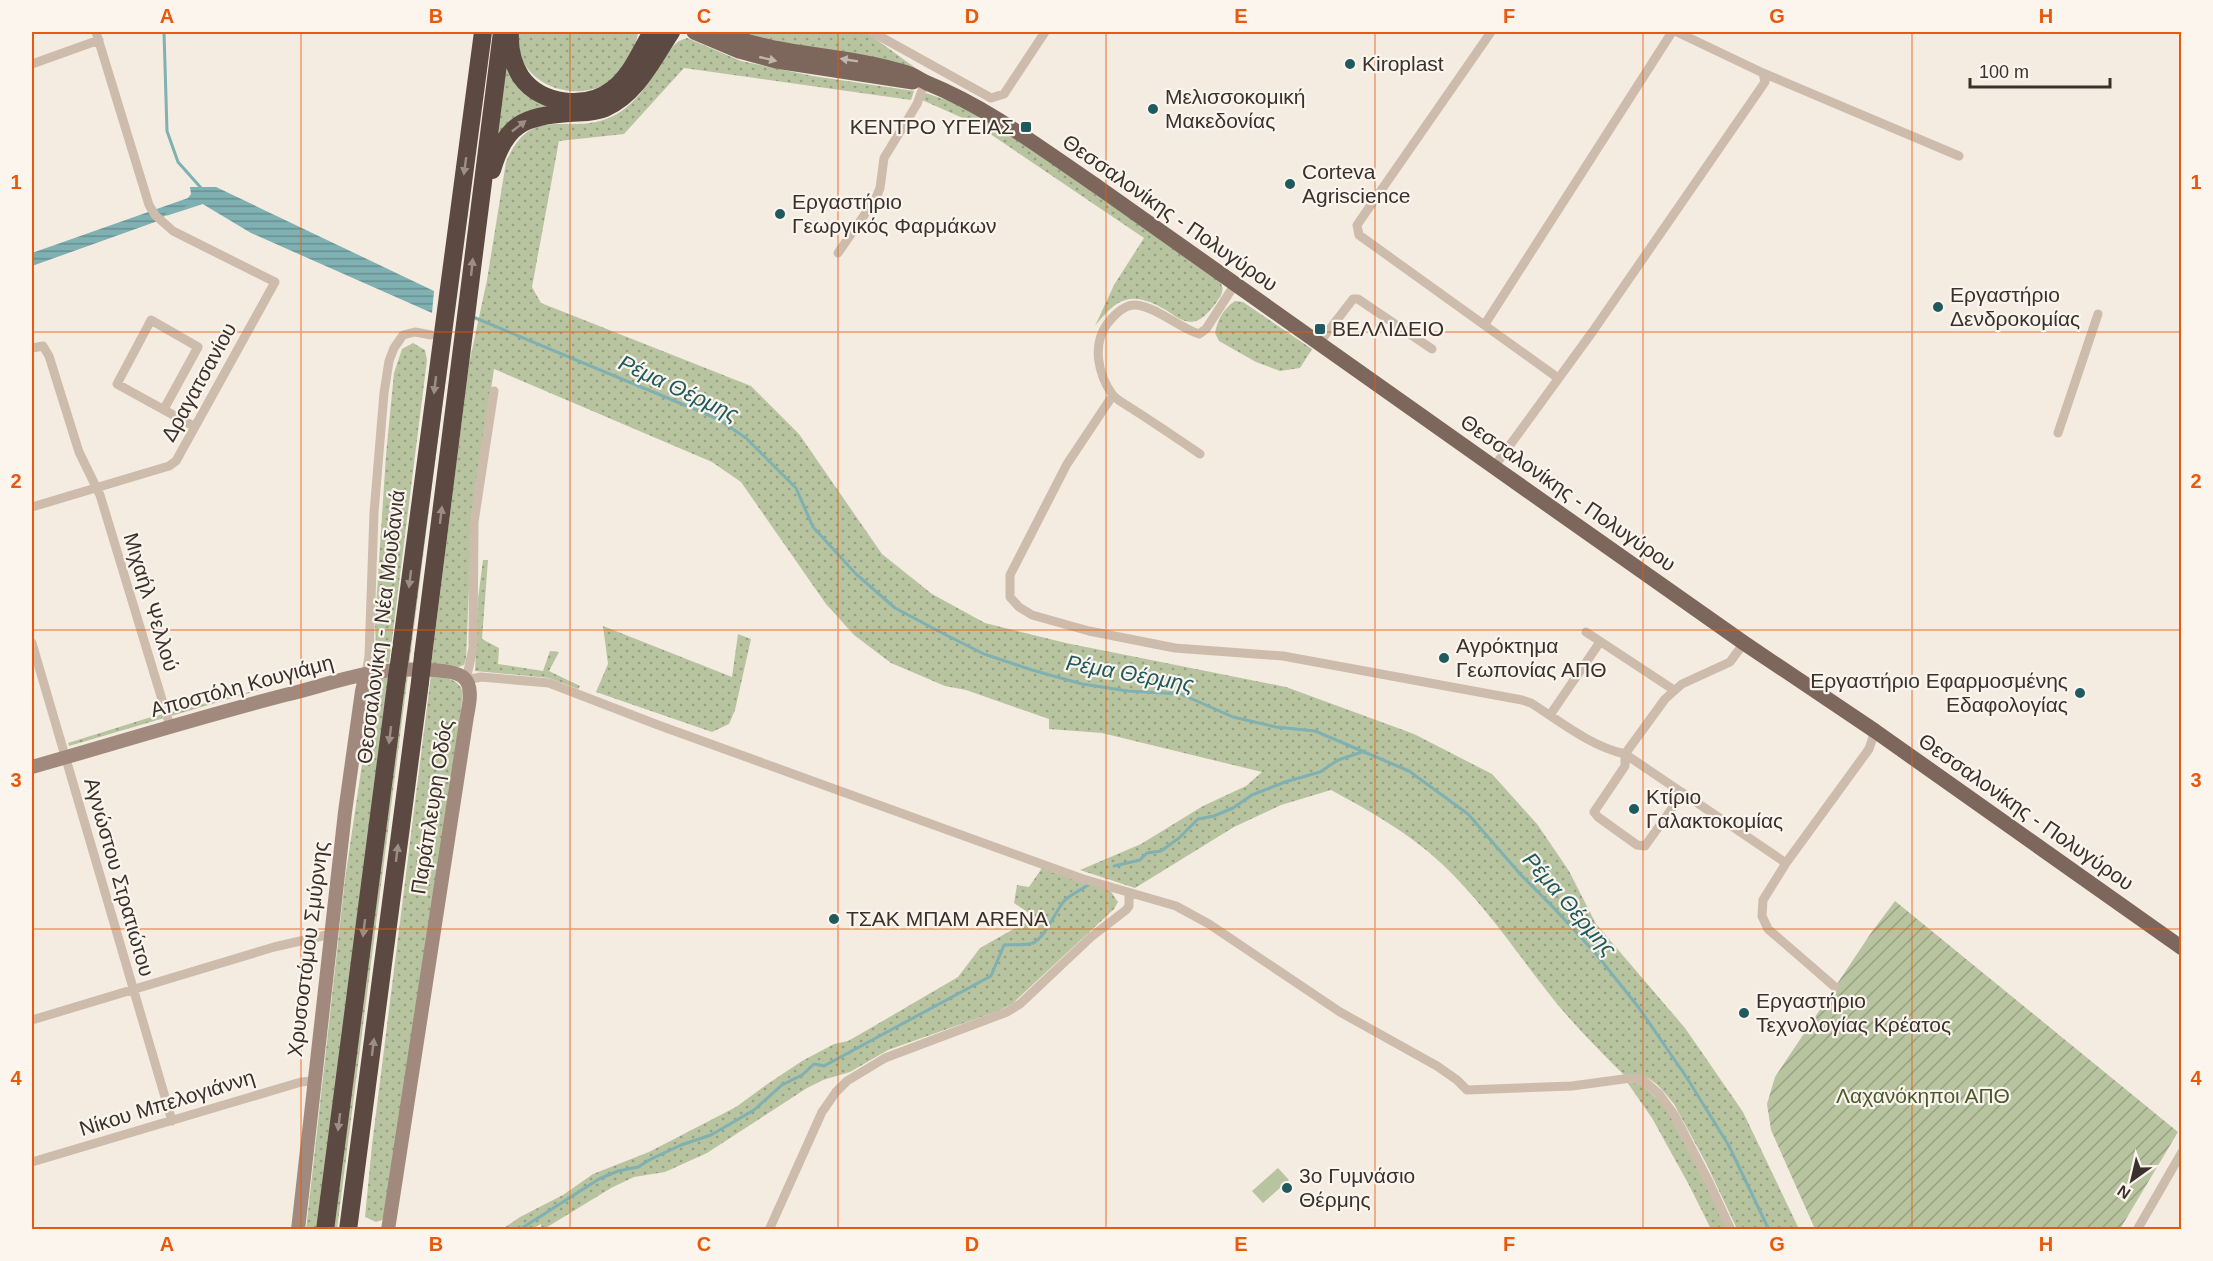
<svg xmlns="http://www.w3.org/2000/svg" width="2213" height="1261" font-family="Arial,sans-serif">
  <style>
    .grass { fill: url(#grass-dots) }
    .garden { fill: url(#garden-furrows) }
    .pitch { fill: #b8c4a0 }
    .water { fill: url(#water-rules) }
    .lines { fill: none; stroke-linecap: round; stroke-linejoin: round }
    .stream { stroke: #7fb0b2; stroke-width: 3 }
    .street { stroke: #cdbbac; stroke-width: 9 }
    .secondary { stroke: #a18a7d; stroke-width: 14 }
    .primary { stroke: #7d675c; stroke-width: 15 }
    .highway { stroke: #5c4a42; stroke-width: 18 }
    .highway-bridge { stroke: #5c4a42; stroke-width: 18 }
    .oneway { fill: #c2b5ac }
    .oneway2 { fill: #9c8e87 }
    .grid { fill: none; stroke: #e8590c; stroke-width: 1.5; stroke-opacity: 0.55 }
    .poi-dot { fill: #1f5a5e; stroke: #fbf5ee; stroke-width: 2 }
    .labels { text-anchor: middle; stroke-width: 4.5; stroke-linejoin: round; paint-order: stroke }
    .poi-label { font-size: 21px; fill: #3b302b; stroke: #fbf5ee; text-anchor: start }
    .street-label { font-size: 21px; fill: #3b302b; stroke: #fbf5ee }
    .park-label { font-size: 21px; fill: #4a5a2e; stroke: #fbf5ee }
    .water-label { font-size: 22px; font-style: italic; fill: #1f5a5e; stroke: #fbf5ee }
    .neatline { fill: none; stroke: #e8590c; stroke-width: 2 }
    .grid-label { font-size: 20px; text-anchor: middle; font-weight: bold; fill: #e8590c }
  </style>
  <defs>
    <pattern id="grass-dots" width="8" height="8" patternUnits="userSpaceOnUse" patternTransform="scale(1.5)"><rect width="8" height="8" fill="#b8c4a0"/><path d="M2 2h.1M6 6h.1" fill="none" stroke="#97a083" stroke-width="1.8" stroke-linecap="round"/></pattern>
    <pattern id="garden-furrows" width="10" height="10" patternUnits="userSpaceOnUse" patternTransform="scale(1.5)"><rect width="10" height="10" fill="#b8c4a0"/><path d="M-1 1l2-2M0 10L10 0M9 11l2-2" fill="none" stroke="#97a083"/></pattern>
    <pattern id="water-rules" width="6" height="5" patternUnits="userSpaceOnUse" patternTransform="scale(1.5)"><rect width="6" height="5" fill="#7fb0b2"/><path d="M0 2.5h6" fill="none" stroke="#699091"/></pattern>
  </defs>
  <rect width="100%" height="100%" fill="#f4ebe1"/>
  <!-- grass -->
  <path class="grass" d="M514,32H638C637,41 634,49 629,57C623,67 618,76 609,82C580,101 536,90 521,58C517,50 516,40 514,32Z
    M732,32H866L921,72L782,45Z
    M687,38L741,61L813,76L914,91L911,100L684,68L624,134L559,141L532,287L541,303L751,386L799,434L882,554L932,594L985,623L1066,643L1286,687L1414,734L1492,774L1537,824L1569,871L1596,924L1685,1028L1743,1112L1799,1229H1737L1707,1165L1674,1104C1658,1085 1650,1072 1624,1075C1601,1052 1578,1029 1558,1005C1520,958 1486,905 1441,863C1409,833 1370,811 1331,790L1281,805L1234,827L1135,888L1080,870L1141,844L1203,806L1246,786L1262,772L1102,733L1049,729V719L966,690L945,686L891,663L854,635L826,604L741,482L712,462L494,369L472,518L466,659L464,665L458,667L431,665L469,364L487,280L506,162C532,101 567,137 611,117C642,103 654,70 674,45L679,41Z
    M504,56L561,104L508,123L493,140Z
    M926,93L955,103L979,115L1149,229L1216,277C1222,284 1225,288 1220,297C1186,349 1178,304 1137,299C1118,297 1106,313 1095,326L1114,285L1144,238L974,123L922,100Z
    M1235,301L1243,302L1312,349L1300,368L1280,371L1256,362L1219,341L1215,333C1218,319 1223,309 1235,301Z
    M453,322L337,1229L331,1230Z
    M413,343L425,350L427,360L389,663L380,658L376,651L375,622L386,455L394,373L402,349Z
    M483,560H488L482,639L499,648L498,664L543,671L550,651L559,652L549,671L580,686L578,689L549,678L475,671L478,599Z
    M603,626L732,677L738,634L751,639L735,710L729,724L712,732L596,692L608,664Z
    M389,672L318,1229L306,1230L345,879L373,690L377,678Z
    M431,675C446,678 458,678 463,692L452,792L387,1218L376,1222L365,1217L372,1145Z
    M276,685L69,746L68,743L148,718Z
    M1042,868L1107,886L1118,902L1114,909L1012,1004L998,1011L888,1050L850,1072L823,1080L807,1088L707,1153L665,1172L634,1177L611,1188L544,1229H541V1224L532,1229L501,1230L520,1217L563,1195L593,1174L649,1152L736,1107L766,1085L802,1061L834,1044L848,1041L869,1029L958,977L980,948L1035,917L1014,903L1017,885L1029,887Z
    M1627,1082L1641,1084L1665,1106L1729,1229H1711L1689,1185L1652,1118Z"/>
  <!-- garden -->
  <path class="garden" d="M1895,901L2178,1132L2120,1229H1815L1771,1130L1767,1104L1775,1077L1871,933Z"/>
  <!-- pitch -->
  <path class="pitch" d="M1278,1168L1289,1180L1263,1203L1252,1191Z"/>
  <!-- water -->
  <path class="water" d="M190,187H216L434,291L432,313L251,233L201,203L173,211L155,222L32,266V253L188,198L191,194Z"/>
  <g class="lines">
    <!-- stream -->
    <path class="stream" d="M164,32L167,131L178,162L202,189
      M167,214L204,202
      M473,317L718,419L746,438L796,488L813,527L856,574L895,608L944,634L984,654L1032,670L1082,684L1128,691L1181,694L1233,717L1276,727L1315,731L1409,771L1468,814L1521,875L1553,907L1597,955L1639,1008L1687,1078L1729,1146L1769,1230
      M1114,866L1140,860L1147,853L1161,851L1179,838L1198,819L1214,816L1233,808L1252,795L1285,782L1320,772L1338,760L1365,751
      M519,1230L599,1179L618,1171L638,1167L651,1159L681,1145L711,1135L754,1110L782,1085L802,1075L814,1064L824,1066L991,976L1004,945C1013,944 1025,946 1033,943C1045,938 1055,912 1064,901C1070,895 1081,890 1088,885"/>
    <!-- street -->
    <path class="street" d="M872,32L991,98L1004,94L1045,32
      M1491,32L1357,225L1359,235L1558,378
      M32,64L99,40
      M1763,73L1959,156
      M838,253L876,198L880,188L884,158L917,104L925,82
      M1485,324L1672,32
      M1319,343L1353,299H1358L1432,349
      M32,348L43,346L49,356L79,452L100,495L170,726
      M494,391L474,522L473,648L466,680L481,677L549,683L658,725L1083,879L1176,906L1209,924L1340,1012L1437,1066L1457,1080L1467,1090L1572,1086L1631,1078L1643,1080L1659,1094L1675,1116L1708,1180L1731,1230
      M1113,395L1067,464L1010,575V597L1019,607L1032,615L1089,631L1175,648L1283,656L1522,700L1531,703C1561,722 1590,746 1625,754L1786,863
      M164,409L198,347L151,320L117,384L195,427
      M2058,433L2098,314
      M1200,454C1178,439 1156,424 1134,410C1127,405 1116,400 1112,394C1098,374 1092,345 1107,324C1114,315 1124,304 1136,305C1157,307 1179,328 1199,334L1206,329L1235,284
      M1494,467L1593,331L1765,82L1763,73L1677,32
      M32,507L169,466L176,461L275,282L173,231L155,215L149,205L96,32
      M1586,632L1674,690
      M32,643L172,1121
      M366,675L369,656L374,513L384,393L389,361L394,348L403,335L415,332L431,335
      M1550,715L1600,642
      M1683,793L1645,846L1637,845L1598,817L1594,812L1625,766V754L1665,699L1682,684L1730,662L1744,643
      M1835,987L1768,929L1762,916L1763,900L1786,863L1869,749L1875,731
      M32,1020L274,947L331,934
      M32,1162L301,1082L313,1081
      M769,1230L822,1112L836,1092L847,1081L885,1058L1007,1012L1020,1004L1091,937L1126,910L1129,906V893
      M2137,1230L2182,1152"/>
    <!-- secondary -->
    <path class="secondary" d="M32,767C116,743 200,717 285,695C316,688 347,676 378,672C395,669 450,667 463,677C474,686 469,705 467,716L388,1230
      M298,1230L345,812L362,691L366,675"/>
    <!-- primary -->
    <path class="primary" d="M694,32L739,51L776,61L913,82
      M720,32C779,57 846,53 907,73C914,75 920,80 927,83C989,108 1043,150 1098,187L1494,467L1744,643L1875,731L2182,948"/>
    <!-- highway -->
    <path class="highway" d="M510,32C509,48 512,63 521,77C541,105 586,110 613,89C631,76 641,50 652,32
      M492,170C505,125 523,116 569,113C581,112 594,113 605,108C637,94 653,59 671,32
      M423,656L502,32
      M400,657L483,32
      M325,1230L397,677
      M348,1230L420,682"/>
    <!-- highway-bridge -->
    <path class="highway-bridge" d="M397,677L400,657
      M420,682L423,656"/>
  </g>
  <!-- one-way arrows -->
  <defs><path id="oneway-solid" d="M-6-.8H1V-3.2L6.5 0L1 3.2V.8H-6Z" transform="scale(1.5)"/></defs>
  <g class="oneway">
    <use href="#oneway-solid" transform="translate(768 59) rotate(13)"/>
    <use href="#oneway-solid" transform="translate(849 60) rotate(-171)"/>
  </g>
  <g class="oneway2">
    <use href="#oneway-solid" transform="translate(519 126) rotate(-38)"/>
    <use href="#oneway-solid" transform="translate(465 166) rotate(98)"/>
    <use href="#oneway-solid" transform="translate(472 267) rotate(-84)"/>
    <use href="#oneway-solid" transform="translate(435 385) rotate(97)"/>
    <use href="#oneway-solid" transform="translate(441 515) rotate(-83)"/>
    <use href="#oneway-solid" transform="translate(410 579) rotate(97)"/>
    <use href="#oneway-solid" transform="translate(390 735) rotate(97)"/>
    <use href="#oneway-solid" transform="translate(397 853) rotate(-83)"/>
    <use href="#oneway-solid" transform="translate(364 928) rotate(97)"/>
    <use href="#oneway-solid" transform="translate(373 1047) rotate(-83)"/>
    <use href="#oneway-solid" transform="translate(339 1122) rotate(97)"/>
  </g>
  <!-- grid -->
  <path class="grid" d="M301,32V1230M570,32V1230M838,32V1230M1106,32V1230M1375,32V1230M1643,32V1230M1912,32V1230M32,332H2182M32,630H2182M32,929H2182"/>
  <!-- markers -->
  <g class="poi-dot">
    <circle cx="1350" cy="64" r="6"/>
    <circle cx="1153" cy="109" r="6"/>
    <rect x="1020" y="121" width="12" height="12" rx="3"/>
    <circle cx="1290" cy="184" r="6"/>
    <circle cx="780" cy="214" r="6"/>
    <circle cx="1938" cy="307" r="6"/>
    <rect x="1314" y="323" width="12" height="12" rx="3"/>
    <circle cx="1444" cy="658" r="6"/>
    <circle cx="2080" cy="693" r="6"/>
    <circle cx="1634" cy="809" r="6"/>
    <circle cx="834" cy="919" r="6"/>
    <circle cx="1744" cy="1013" r="6"/>
    <circle cx="1287" cy="1188" r="6"/>
  </g>
  <g class="labels">
    <!-- poi labels -->
    <g class="poi-label">
      <text x="1362" y="71">Kiroplast</text>
      <text x="1165" y="104">Μελισσοκομική<tspan x="1165" dy="24">Μακεδονίας</tspan></text>
      <text x="1014" y="134" text-anchor="end">ΚΕΝΤΡΟ ΥΓΕΙΑΣ</text>
      <text x="1302" y="179">Corteva<tspan x="1302" dy="24">Agriscience</tspan></text>
      <text x="792" y="209">Εργαστήριο<tspan x="792" dy="24">Γεωργικός Φαρμάκων</tspan></text>
      <text x="1950" y="302">Εργαστήριο<tspan x="1950" dy="24">Δενδροκομίας</tspan></text>
      <text x="1332" y="336">ΒΕΛΛΙΔΕΙΟ</text>
      <text x="1456" y="653">Αγρόκτημα<tspan x="1456" dy="24">Γεωπονίας ΑΠΘ</tspan></text>
      <text x="2068" y="688" text-anchor="end">Εργαστήριο Εφαρμοσμένης<tspan x="2068" dy="24">Εδαφολογίας</tspan></text>
      <text x="1646" y="804">Κτίριο<tspan x="1646" dy="24">Γαλακτοκομίας</tspan></text>
      <text x="846" y="926">ΤΣΑΚ ΜΠΑΜ ARENA</text>
      <text x="1756" y="1008">Εργαστήριο<tspan x="1756" dy="24">Τεχνολογίας Κρέατος</tspan></text>
      <text x="1299" y="1183">3ο Γυμνάσιο<tspan x="1299" dy="24">Θέρμης</tspan></text>
    </g>
    <!-- street labels -->
    <g class="street-label">
      <text transform="translate(1170 213) rotate(35)" y="7">Θεσσαλονίκης - Πολυγύρου</text>
      <text transform="translate(199 382) rotate(-61)" y="7">Δραγατσανίου</text>
      <text transform="translate(1568 493) rotate(35)" y="7">Θεσσαλονίκης - Πολυγύρου</text>
      <text transform="translate(151 602) rotate(73)" y="7">Μιχαήλ Ψελλού</text>
      <text transform="translate(381 627) rotate(-83)" y="7">Θεσσαλονίκη - Νέα Μουδανιά</text>
      <text transform="translate(242 686) rotate(-15)" y="7">Αποστόλη Κουγιάμη</text>
      <text transform="translate(432 807) rotate(-81)" y="7">Παράπλευρη Οδός</text>
      <text transform="translate(2026 812) rotate(35)" y="7">Θεσσαλονίκης - Πολυγύρου</text>
      <text transform="translate(119 877) rotate(74)" y="7">Αγνώστου Στρατιώτου</text>
      <text transform="translate(308 949) rotate(-83)" y="7">Χρυσοστόμου Σμύρνης</text>
      <text transform="translate(167 1103) rotate(-17)" y="7">Νίκου Μπελογιάννη</text>
    </g>
    <!-- park labels -->
    <g class="park-label">
      <text x="1923" y="1103">Λαχανόκηποι ΑΠΘ</text>
    </g>
    <!-- water labels -->
    <g class="water-label">
      <text transform="translate(679 388) rotate(25)" y="8">Ρέμα Θέρμης</text>
      <text transform="translate(1130 673) rotate(10)" y="8">Ρέμα Θέρμης</text>
      <text transform="translate(1570 904) rotate(49)" y="8">Ρέμα Θέρμης</text>
    </g>
  </g>
  <!-- border -->
  <rect width="2213" height="1261" fill="none" stroke="#fbf5ee" stroke-width="66"/>
  <!-- north arrow -->
  <g transform="translate(2132 1180) rotate(214)" stroke="#fbf5ee" stroke-width="4.5" paint-order="stroke">
  <path d="M0-4.5L10 22L0 15L-10 22Z" fill="#3b302b"/>
  <text y="-9" font-size="16" font-weight="bold" text-anchor="middle" fill="#3b302b">N</text>
  </g>
  <!-- scale -->
  <path d="M1970 78v9h140v-9" fill="none" stroke="#3b302b" stroke-width="3"/>
  <text x="1979" y="78" font-size="18" fill="#3b302b" stroke="#fbf5ee" stroke-width="4.5" paint-order="stroke">100 m</text>
  <rect x="33" y="33" width="2147" height="1195" class="neatline"/>
  <g class="grid-label">
    <text x="167" y="23">A</text>
    <text x="436" y="23">B</text>
    <text x="704" y="23">C</text>
    <text x="972" y="23">D</text>
    <text x="1241" y="23">E</text>
    <text x="1509" y="23">F</text>
    <text x="1777" y="23">G</text>
    <text x="2046" y="23">H</text>
    <text x="16" y="189">1</text>
    <text x="2196" y="189">1</text>
    <text x="16" y="488">2</text>
    <text x="2196" y="488">2</text>
    <text x="16" y="787">3</text>
    <text x="2196" y="787">3</text>
    <text x="16" y="1085">4</text>
    <text x="2196" y="1085">4</text>
    <text x="167" y="1251">A</text>
    <text x="436" y="1251">B</text>
    <text x="704" y="1251">C</text>
    <text x="972" y="1251">D</text>
    <text x="1241" y="1251">E</text>
    <text x="1509" y="1251">F</text>
    <text x="1777" y="1251">G</text>
    <text x="2046" y="1251">H</text>
  </g>
</svg>
